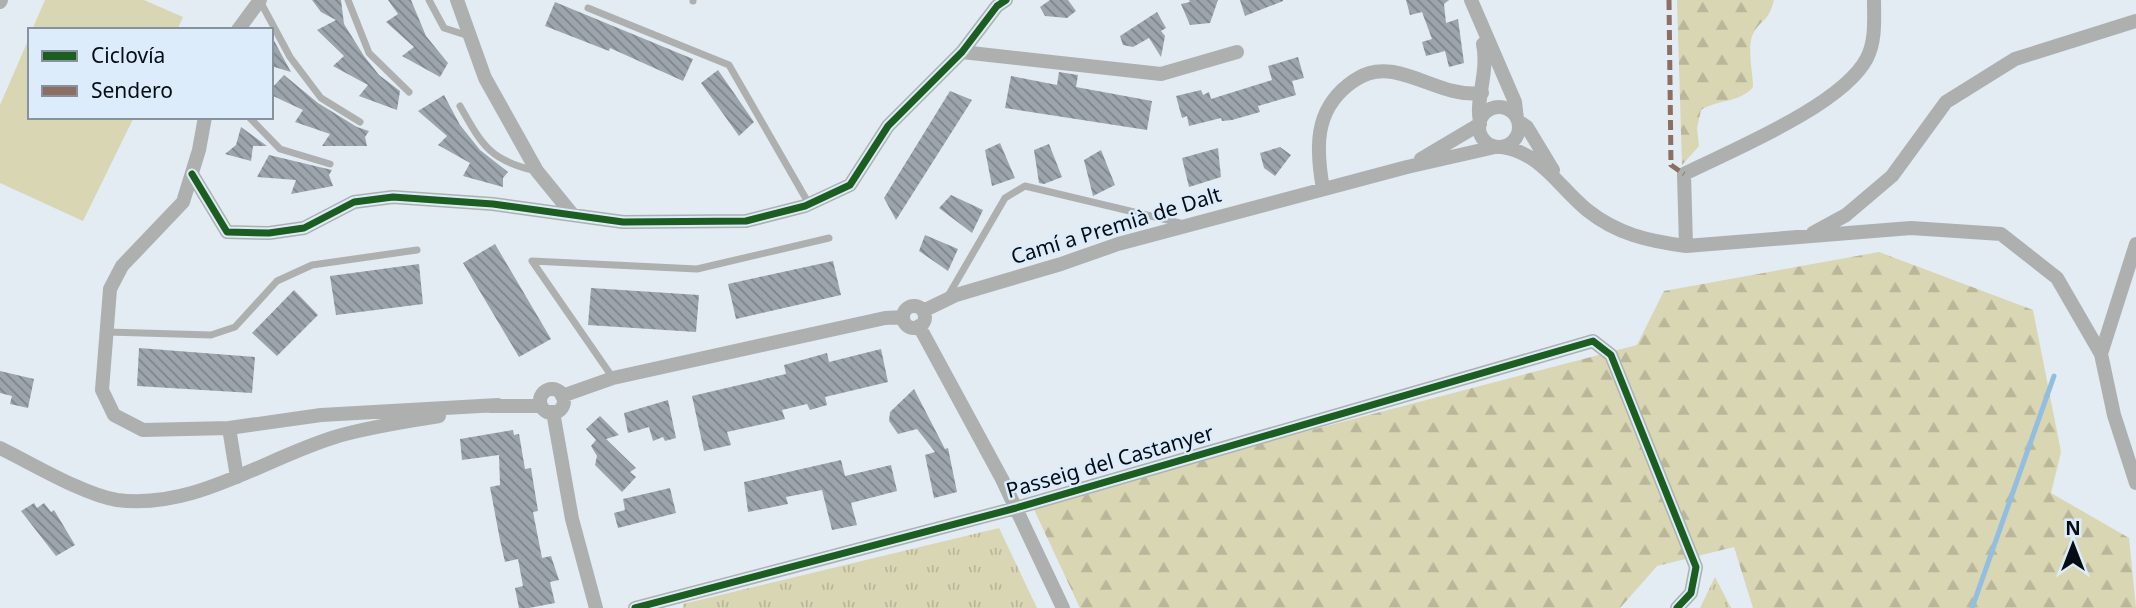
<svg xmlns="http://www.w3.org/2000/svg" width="2136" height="608" font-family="'Noto Sans',sans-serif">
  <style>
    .grass { fill: url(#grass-tufts) }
    .forest { fill: url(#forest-firs) }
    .green { fill: #d9d6b4 }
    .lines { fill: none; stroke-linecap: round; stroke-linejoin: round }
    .stream { stroke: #92bee2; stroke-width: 5 }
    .building { fill: url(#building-back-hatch) }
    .lane { stroke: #aeb0af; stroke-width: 7 }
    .street { stroke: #aeb0af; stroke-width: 14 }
    .quiet { stroke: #8d6e63; stroke-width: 5; stroke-dasharray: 10 5; stroke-linecap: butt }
    .cycleway-casing { stroke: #dcecfa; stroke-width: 11 }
    .cycleway { stroke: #1b5e20; stroke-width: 7 }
    .labels { text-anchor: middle; stroke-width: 5; stroke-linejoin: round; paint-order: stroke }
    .street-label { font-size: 21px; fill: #040c14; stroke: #dcecfa }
  </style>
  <defs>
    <pattern id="grass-tufts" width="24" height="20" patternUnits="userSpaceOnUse" patternTransform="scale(1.75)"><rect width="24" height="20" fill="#d9d6b4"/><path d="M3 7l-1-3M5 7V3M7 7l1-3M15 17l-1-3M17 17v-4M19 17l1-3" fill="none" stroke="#b9b69a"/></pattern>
    <pattern id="forest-firs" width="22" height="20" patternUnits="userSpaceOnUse" patternTransform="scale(1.75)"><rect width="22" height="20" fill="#d9d6b4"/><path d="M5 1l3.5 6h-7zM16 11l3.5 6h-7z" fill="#b9b69a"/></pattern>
    <pattern id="building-back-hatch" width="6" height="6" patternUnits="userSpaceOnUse" patternTransform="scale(1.75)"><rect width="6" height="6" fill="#9ca4ac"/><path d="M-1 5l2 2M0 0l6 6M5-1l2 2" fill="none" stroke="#7d848b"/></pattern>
  </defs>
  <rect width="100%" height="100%" fill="#e3ebf3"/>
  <!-- grass -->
  <path class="grass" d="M999,528L1037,608H683V604Z
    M1715,577L1731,608H1700Z"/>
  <!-- forest -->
  <path class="forest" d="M1677,0H1774C1768,23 1763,17 1754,32C1746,45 1753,71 1753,87C1740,103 1718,99 1701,110L1697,128L1699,146L1682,165Z
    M1879,252L2033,310L2061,452L2051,493L2129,538L2136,608H1753L1734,547L1657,566L1620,608H1080L1031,503L1637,345L1664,291Z"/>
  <!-- green -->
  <path class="green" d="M45,0H144L183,17L177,30H32Z
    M30,36V117H134L83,221L0,183V105Z"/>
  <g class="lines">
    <!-- stream -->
    <path class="stream" d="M1972,608L2054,376"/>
  </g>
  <!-- building -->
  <path class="building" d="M312,0H341L344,24L364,56L379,75L400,91L397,110L359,96L368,85L333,66L344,56L317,30L336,20L321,12Z
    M388,0H411L426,36L448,63L440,77L402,56L414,47L386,22L398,14Z
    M1050,0H1068L1076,11L1067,18L1045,16L1040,7Z
    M1189,0H1218L1210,23L1190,25L1181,4L1190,2Z
    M1240,0H1283V1L1245,16Z
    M1406,0H1449L1444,4L1446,23L1458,19L1464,63L1449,67L1445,51L1426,56L1422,42L1432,39L1422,12L1410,15Z
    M555,2L693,59L683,81L610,48L609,51L545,26Z
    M1157,12L1166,28L1161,31L1165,36L1161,57L1149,38L1133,47L1123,45L1120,36Z
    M271,35L285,61L291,72L271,66Z
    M1298,57L1304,78L1292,81L1296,95L1258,106L1260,112L1232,120L1222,121L1221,118L1189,126L1187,116L1182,118L1176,96L1201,90L1203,95L1209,92L1211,99L1272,80L1268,66Z
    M718,70L754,122L739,136L701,83Z
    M1059,72L1078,75L1076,87L1152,101L1147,130L1005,108L1011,76L1057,85Z
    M284,75L318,103L357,127L369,131L365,137L367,146H322L330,134L295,122L303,110L271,95V89Z
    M950,91L972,100L896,220L884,198Z
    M444,95L460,125L480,150L508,172L503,178V187L463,176L470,163L438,145L447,136L418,111Z
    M241,127L267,146H253L251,161L225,154L236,145Z
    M1000,143L1015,178L992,186L985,150Z
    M1049,144L1062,177L1044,184L1039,183L1034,150Z
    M1280,147L1291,155L1275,176L1264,168L1260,153Z
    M1218,148L1221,177L1189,187L1182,158Z
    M1101,150L1115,185L1093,196L1084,160Z
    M269,155L332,170L329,175L333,186L291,194L296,180L257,177Z
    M951,195L983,210L972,233L939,208Z
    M925,235L958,249L948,271L919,251Z
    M495,244L551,339L519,357L463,263Z
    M833,261L841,295L736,319L728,284Z
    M419,264L423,304L336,315L330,276Z
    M591,288L699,295L696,332L588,325Z
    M294,290L318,315L277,356L252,333Z
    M139,348L255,357L252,393L137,386Z
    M881,349L888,382L825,397L827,405L810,410L807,404L782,410L785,419L727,432L731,445L704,451L692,396L786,374L784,365L827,353L829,362Z
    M0,371L34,379L28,408L10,404L12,396L0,393Z
    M914,389L945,449L948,448L957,492L934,498L925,455L935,452L917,429L898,434L889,421L890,412Z
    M668,400L676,438L665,441L663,437L653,441L649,427L628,433L624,413Z
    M600,416L619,435L606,439L636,468L630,472L636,477L622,492L595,465L597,456L591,446L596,440L586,429Z
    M513,430L514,435L519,434L525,469L531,468L538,511L533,512L542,558L551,556L559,580L550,582L555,603L529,608H519L515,588L523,586L518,559L505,562L500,540L490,487L500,485L499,455L462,460L460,439Z
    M841,460L845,476L891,465L897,491L851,503L857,525L832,530L822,490L786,497L788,504L748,512L744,482Z
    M670,488L676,513L618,528L614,513L625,510L623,499Z
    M34,503L37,508L44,503L51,512L54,510L75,545L56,556L21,511Z"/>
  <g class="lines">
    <!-- lane -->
    <path class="lane" d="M348,0L369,53L409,92
      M429,0L444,28L469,36
      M693,0V1
      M260,1L290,57L321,98L360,122
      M588,8L729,65L809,204
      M460,106C482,145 490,161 537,171
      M249,117L280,149L330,164
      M948,296L1005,198L1025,186L1180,223
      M107,332L211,335L235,327L277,281L312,265L417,250
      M613,378L532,261L697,269L829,238"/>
    <!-- street -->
    <path class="street" d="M457,0L485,78L537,171L572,214
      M1471,0L1515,102L1517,119
      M0,2L1,0
      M238,30L260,0
      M962,52L1161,74L1237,52
      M1479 127a20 20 0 1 1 40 0a20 20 0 1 1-40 0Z
      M205,117L199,150L183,202L122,266L110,289L102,390L114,415L143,430L229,428L321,415L498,405
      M1480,121C1475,101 1489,72 1483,44
      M1518,121L1527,127L1553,170
      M1502,147C1541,153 1558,186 1587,210C1617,234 1648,241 1686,246L1911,228L2001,234L2057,278L2101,354L2114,415L2136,483
      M1421,159L1480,124
      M192,174L227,232L269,233L304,228L354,202L393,197L493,204L623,222L746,221L805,206L850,185L888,126L962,52L997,6L1006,0
      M1323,189C1316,149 1314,112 1348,85C1362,74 1375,69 1393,72C1425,78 1450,97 1482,93
      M1813,233L1846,215L1892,176L1946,102L2015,59L2136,21
      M1686,246L1684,174C1732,150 1843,105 1867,58C1876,40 1874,19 1874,0
      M903 317a11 11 0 1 1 22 0a11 11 0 1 1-22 0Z
      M923,311L956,295L1061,264L1118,244L1407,167L1495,147
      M919,326L1002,479L1063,608
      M2101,354L2136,244
      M540 401a12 12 0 1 1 24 0a12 12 0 1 1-24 0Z
      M562,396L613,378L885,318L903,317
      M490,406H541
      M553,412L572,519L596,608
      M229,428L237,477
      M0,448C31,463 84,495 117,500C195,510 263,459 335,437C368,427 405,422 439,416
      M635,608L1016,508L1593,341L1611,355L1696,567L1691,593L1677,608"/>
    <!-- quiet -->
    <path class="quiet" d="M1669,0L1671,165L1684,174"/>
    <defs>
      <path id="cycleway" d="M192,174L227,232L269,233L304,228L354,202L393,197L493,204L623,222L746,221L805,206L850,185L888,126L962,52L997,6L1006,0
        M635,608L1016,508L1593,341L1611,355L1696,567L1691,593L1677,608"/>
    </defs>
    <!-- cycleway casing -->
    <use href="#cycleway" class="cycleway-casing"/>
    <!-- cycleway -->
    <use href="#cycleway" class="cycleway"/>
  </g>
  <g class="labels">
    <!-- street labels -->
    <g class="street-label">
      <text transform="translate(1116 226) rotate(-17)" y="7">Camí a Premià de Dalt</text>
      <text transform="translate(1110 462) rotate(-16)" y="7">Passeig del Castanyer</text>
    </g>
  </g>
  <!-- legend -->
  <rect x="28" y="28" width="245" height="91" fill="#dcecfa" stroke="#86929e" stroke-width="2"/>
  <rect x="42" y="51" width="35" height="10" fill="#1b5e20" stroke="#86929e" stroke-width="2"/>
  <text x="91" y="63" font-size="21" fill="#040c14">Ciclovía</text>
  <rect x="42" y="86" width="35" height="10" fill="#8d6e63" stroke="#86929e" stroke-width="2"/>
  <text x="91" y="98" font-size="21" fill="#040c14">Sendero</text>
  <!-- north arrow -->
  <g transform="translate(2073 545)" stroke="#dcecfa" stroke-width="5" paint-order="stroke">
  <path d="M0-5L12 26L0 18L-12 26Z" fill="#040c14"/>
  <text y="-10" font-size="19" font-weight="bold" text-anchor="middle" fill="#040c14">N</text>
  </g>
</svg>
